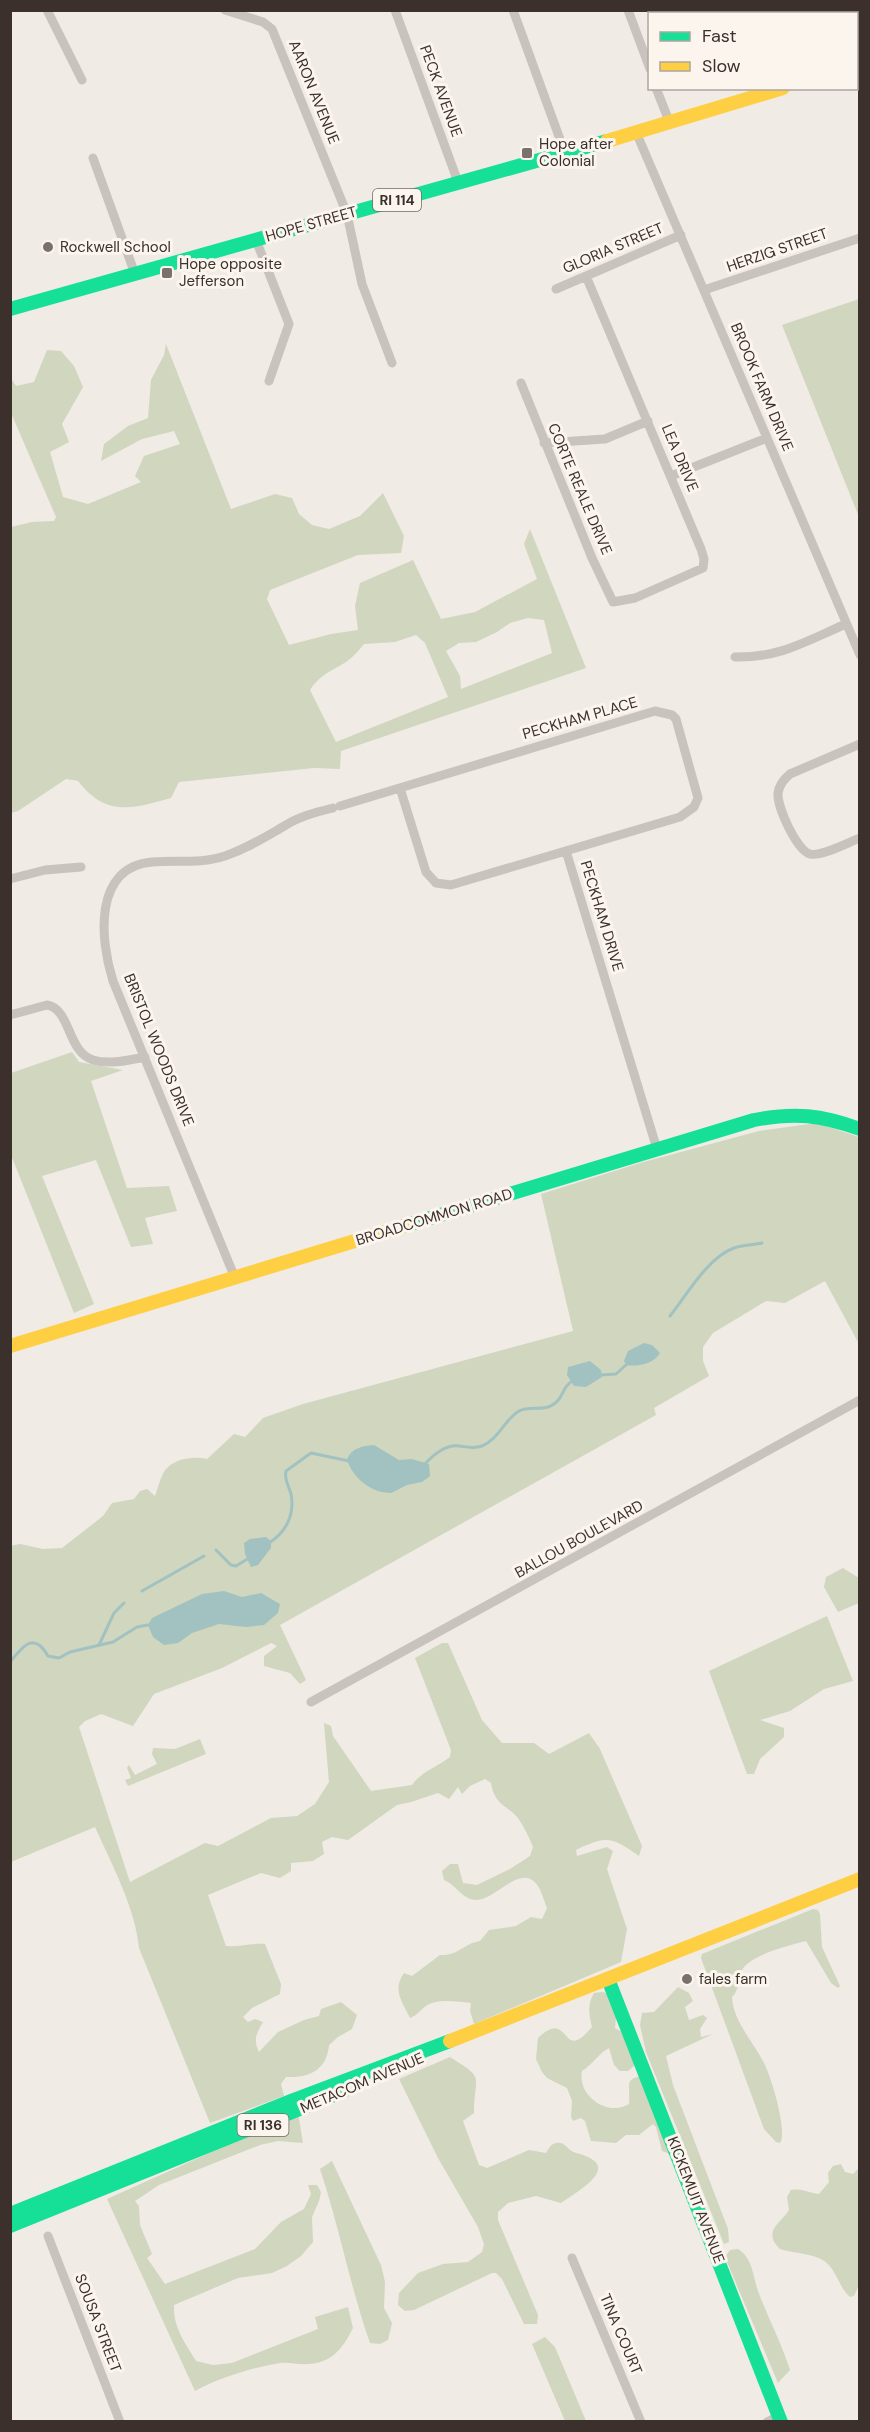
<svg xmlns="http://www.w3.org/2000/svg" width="870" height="2432" font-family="'DM Sans',sans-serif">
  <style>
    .green { fill: #d1d6bf; fill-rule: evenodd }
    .water { fill: #a1c2c1 }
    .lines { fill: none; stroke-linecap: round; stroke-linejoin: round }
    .stream { stroke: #a1c2c1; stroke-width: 3 }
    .street { stroke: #c9c3be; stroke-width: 9 }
    .fast { stroke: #16e098; stroke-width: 14 }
    .slow { stroke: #ffcf43; stroke-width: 14 }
    .poi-dot { fill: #7a716c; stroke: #fbf5ee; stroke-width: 2 }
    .labels { text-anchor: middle; stroke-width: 6; stroke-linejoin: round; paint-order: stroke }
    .shield { fill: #fbf5ee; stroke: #756b66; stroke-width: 1.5 }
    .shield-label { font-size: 14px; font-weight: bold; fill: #3b302b }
    .street-label { font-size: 15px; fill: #3b302b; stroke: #fbf5ee }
    .poi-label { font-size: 15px; fill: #3b302b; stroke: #fbf5ee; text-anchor: start }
  </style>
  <rect width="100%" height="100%" fill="#f0ebe5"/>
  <!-- green -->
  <path class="green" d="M859,299H860L859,517L782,325Z
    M166,344L231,509L275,494L292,498L299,514L312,525L329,529L360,516L383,493L404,536L401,553L358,555L270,590L267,599L289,645L331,634L358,630L355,606L360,583L413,560L441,619L475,612L537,579L524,544L530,529L586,668L341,751L340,769L314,768L179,782L171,798C132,809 106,817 78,781L66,779L18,811L11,813V527L32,522L54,521L56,517L11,413V378L16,386L34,382L47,350L61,351L74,366L83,387L62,424L69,442L50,452L63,497L88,504L141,482L135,476L144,456L180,444L174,431L142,439L101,461L104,444L128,426L148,418L151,380L164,355ZM528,618L544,620L552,653L461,689L460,676L446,651L459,643L476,642L497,632L510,623ZM416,635L425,643L448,697L336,742L310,690C319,675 333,670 346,662C353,657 359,650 364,644L395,642Z
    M72,1052L79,1062L123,1070L91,1081L127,1188L169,1186L177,1211L145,1218L153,1244L131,1247L96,1160L42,1176L94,1304L74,1313L11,1155V1073Z
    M817,1123L859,1137V1344L825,1281L785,1303L766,1301L713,1333L703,1347V1361L709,1376L654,1408L656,1415L280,1625L306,1680L300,1684L290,1673L264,1666V1656L277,1646L271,1643L222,1668L154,1694L133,1726L101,1714L85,1721L79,1727L130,1882L205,1843L218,1846L271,1818L297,1816L315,1804L329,1782L324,1723L331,1726L333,1736L371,1791L412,1785C421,1772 437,1767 450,1757L451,1750L415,1658L442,1643H448L482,1720L502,1743H534L549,1754L589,1733L600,1749L642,1846L639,1856C612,1837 607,1835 576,1850L577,1856L607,1847L613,1851L607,1869L627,1929L621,1962L474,2024L470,2011L471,2003C457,2002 438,1998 426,2006C419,2011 419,2014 410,2018C402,2001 392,1990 404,1973L412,1976L440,1955C459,1956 462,1944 480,1941L489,1930L516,1926L531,1917L542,1919L547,1908C544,1901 542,1892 538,1886C521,1861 497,1900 476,1900C463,1900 455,1884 444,1880L442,1871L450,1864H458L463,1883L477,1885L510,1869L530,1856L533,1847C529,1837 524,1826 517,1817C504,1803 495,1805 491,1783L485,1779L470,1786L462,1794L458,1787L449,1799L438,1793L411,1802L397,1805L348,1840L332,1837L322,1842L324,1854L313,1861L291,1863V1871L280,1878L261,1873L208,1895L226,1946C240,1947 252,1943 265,1944L281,1984L280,1994L252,2008L243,2017L248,2022L255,2019L263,2022C256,2034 253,2040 259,2052L278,2032L304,2020L319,2016L321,2009L341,2002L357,2015L352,2029L338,2037L329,2045C327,2070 309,2078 286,2077L281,2084L284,2096L210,2123L139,1948C135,1907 112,1865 95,1827L11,1862L10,1546L20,1544L43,1549L62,1548L103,1516L112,1503L134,1499L140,1491L147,1489L155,1496C158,1488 161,1475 166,1469C176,1458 194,1456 207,1459L234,1434L245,1437L263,1418L303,1404L573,1331L541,1194L640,1163L759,1131Z
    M843,1568L859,1578V1603L838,1612L824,1587L826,1577Z
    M827,1616L853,1681L824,1689L790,1711L760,1720L784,1728V1737L760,1759L754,1774H747L709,1671Z
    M200,1739L206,1754L128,1786L125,1780L131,1778L127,1768L129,1765L135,1775L157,1764L152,1754L153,1748L175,1749Z
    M813,1909L818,1910L820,1914L822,1947L840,1986L838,1988L831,1983L806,1941C790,1945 750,1955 742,1970C737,1979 740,1990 732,1997C733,2021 754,2043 764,2063C771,2076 788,2132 780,2143L776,2142L764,2129L701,1958L702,1954Z
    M678,1987L689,1993L693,2001L685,2007L689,2020L703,2015L707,2018L700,2029L701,2037L713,2034L666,2056L673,2085L728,2229L729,2242L724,2244L646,2052L640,2025L642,2013L654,2012Z
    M602,1992L606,1993L617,2007L615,2028L629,2036L642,2059L628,2071H620L614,2065L609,2048C599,2053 592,2065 582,2071C577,2096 608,2117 629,2104C631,2085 622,2077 647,2076L670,2154L662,2151L656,2127L653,2124L639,2135H626L616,2143L591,2141L585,2121L581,2118L573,2121L571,2117L572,2101L567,2088L547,2078L542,2072L536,2059L538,2038C564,2013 564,2046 577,2040C583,2038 588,2031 592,2027C589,2015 587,2004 594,1993Z
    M450,2057C487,2080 474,2074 474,2113L463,2121L479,2165L487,2168L529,2150L546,2153C549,2148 551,2144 556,2143C565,2141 568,2151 576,2153C625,2165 580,2190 561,2203L536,2196L508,2203L498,2212V2220L538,2315L537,2324H524L502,2279L496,2273H492L414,2310L405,2311L398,2305L399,2293L418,2273L443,2264L468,2262L482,2252L484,2244L478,2227L438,2158L399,2079Z
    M298,2113L303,2143L278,2141L260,2145L159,2185L135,2201L139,2206L140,2225L152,2254L147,2258L165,2284L255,2249L281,2222L304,2209L311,2194L308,2185H317L321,2192L319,2201L312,2217L313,2242L301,2256L287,2266L272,2273L238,2278L174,2305C173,2327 185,2343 196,2361L213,2365L232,2363L318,2329L315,2317L348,2307L353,2328C343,2348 332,2363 308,2364C299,2365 289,2362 280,2363C251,2368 221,2377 195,2391L107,2199Z
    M332,2161L381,2265L385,2282L384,2308L392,2323L388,2340L380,2344L370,2343C350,2286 339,2226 320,2169Z
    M841,2164L845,2172L853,2174L859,2168V2285L854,2296L850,2297C841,2289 839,2279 832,2269C821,2252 798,2255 780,2249C762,2231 780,2224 789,2210L787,2197L791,2190C802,2188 809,2193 819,2194L829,2182L828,2173L833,2166Z
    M738,2249C753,2258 753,2277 758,2291C768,2318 781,2342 790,2370L778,2383L725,2257L730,2250Z
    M545,2337L555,2347L586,2421H565L532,2344Z"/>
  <!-- water -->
  <path class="water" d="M644,1343L652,1345L660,1353C654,1364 637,1367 626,1365L624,1361L628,1351Z
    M590,1361L601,1370L602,1377L586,1387L574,1386L567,1375L568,1367Z
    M374,1445L399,1460L412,1459L429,1464L430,1476L422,1482L407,1485L391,1493C371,1493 353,1478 347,1460C351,1448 362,1446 374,1445Z
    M266,1537L271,1541V1548L258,1565L251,1567L245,1554L244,1543L250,1539Z
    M224,1591L242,1597L261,1593L280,1604L278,1613L264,1625L246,1627L219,1624L192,1633L178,1643L164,1645L153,1637L148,1625L152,1618L202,1594Z"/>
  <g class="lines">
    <!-- stream -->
    <path class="stream" d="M670,1316C686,1296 708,1257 734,1248C742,1245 753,1245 762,1243
      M601,1375L616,1374L627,1364
      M424,1465C433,1455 445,1444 459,1446C467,1447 474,1449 482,1446C499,1439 504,1420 519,1411C530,1405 543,1412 554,1404C564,1398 561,1387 574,1380
      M269,1543C286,1532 295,1515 291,1494C289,1486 284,1480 286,1471L311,1453L349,1461
      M216,1550L231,1565L236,1566L249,1558
      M142,1591L204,1556
      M99,1645L114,1613L124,1603
      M10,1662C23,1646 34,1631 48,1656L59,1658L70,1652L113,1642L137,1627L148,1625"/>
    <!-- street -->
    <path class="street" d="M47,10L82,80
      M225,10L263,22L272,29L347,214L362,284L392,363
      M395,10L458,182
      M513,10L565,153
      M628,10L650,69
      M656,88L669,121
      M636,132L860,655
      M93,158L135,274
      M256,240L289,324L269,381
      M556,289L681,235
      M704,290L860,238
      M521,383L592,558L613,602L635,598L703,568L704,559L701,549L586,276
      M544,443L605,439L648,421
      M671,476L767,438
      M735,657C780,658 806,641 846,624
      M860,744L790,774C784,779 779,785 778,793C777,807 797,851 810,854C821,857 849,842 860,838
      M340,806L655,711L672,715L676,719L698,798L694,807L680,817L451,885L436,883L426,872L400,788
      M566,851L657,1149
      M10,879L45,870L81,867
      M10,1015L47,1005C71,1009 67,1052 93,1060C110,1065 129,1060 145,1057
      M235,1278L113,981C100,940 93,867 152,862C177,860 201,864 225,856C248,848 265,837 286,825C300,816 317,812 333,808
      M311,1702L860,1400
      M48,2236L120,2422
      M572,2258L641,2422
      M767,2422L779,2416"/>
    <!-- fast -->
    <path class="fast" d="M10,309L607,141
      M404,1226L754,1120C795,1112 821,1115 860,1129
      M608,1979L781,2422
      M10,2214L291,2101L450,2041
      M10,2226L344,2091"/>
    <!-- slow -->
    <path class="slow" d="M856,65L860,64
      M607,141L783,88
      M10,1346L404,1226
      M450,2041L860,1879"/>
  </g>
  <!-- markers -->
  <g class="poi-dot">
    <rect x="521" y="147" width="12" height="12" rx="3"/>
    <circle cx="48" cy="247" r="6"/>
    <rect x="161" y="267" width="12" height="12" rx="3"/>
    <circle cx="687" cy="1979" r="6"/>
  </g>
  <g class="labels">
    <!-- shield labels -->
    <g class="shield">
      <rect x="373" y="189" width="48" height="22" rx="4.5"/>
      <rect x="237.5" y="2114" width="51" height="22" rx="4.5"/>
    </g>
    <g class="shield-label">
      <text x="397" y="205">RI 114</text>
      <text x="263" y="2130">RI 136</text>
    </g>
    <!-- street labels -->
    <g class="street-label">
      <text transform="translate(441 91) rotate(70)" y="5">PECK AVENUE</text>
      <text transform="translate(314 92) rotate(68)" y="5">AARON AVENUE</text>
      <text transform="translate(311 224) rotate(-16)" y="5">HOPE STREET</text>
      <text transform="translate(613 248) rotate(-23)" y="5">GLORIA STREET</text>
      <text transform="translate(777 250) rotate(-19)" y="5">HERZIG STREET</text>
      <text transform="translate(762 387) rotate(67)" y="5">BROOK FARM DRIVE</text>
      <text transform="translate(680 458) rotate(67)" y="5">LEA DRIVE</text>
      <text transform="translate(580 489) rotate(67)" y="5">CORTE REALE DRIVE</text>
      <text transform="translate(580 718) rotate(-16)" y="5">PECKHAM PLACE</text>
      <text transform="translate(602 916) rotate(73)" y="5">PECKHAM DRIVE</text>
      <text transform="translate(159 1050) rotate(68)" y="5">BRISTOL WOODS DRIVE</text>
      <text transform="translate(434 1217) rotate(-17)" y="5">BROADCOMMON ROAD</text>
      <text transform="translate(579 1539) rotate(-29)" y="5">BALLOU BOULEVARD</text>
      <text transform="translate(362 2083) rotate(-23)" y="5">METACOM AVENUE</text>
      <text transform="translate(696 2200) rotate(69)" y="5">KICKEMUIT AVENUE</text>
      <text transform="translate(98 2323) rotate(69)" y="5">SOUSA STREET</text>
      <text transform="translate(621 2334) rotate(67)" y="5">TINA COURT</text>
    </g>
    <!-- poi labels -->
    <g class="poi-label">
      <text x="539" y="149">Hope after<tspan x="539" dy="17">Colonial</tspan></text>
      <text x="60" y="252">Rockwell School</text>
      <text x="179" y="269">Hope opposite<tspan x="179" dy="17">Jefferson</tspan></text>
      <text x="699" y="1984">fales farm</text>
    </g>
  </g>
  <!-- border -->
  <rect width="870" height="2432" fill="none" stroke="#3b302b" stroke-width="24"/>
  <!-- legend -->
  <rect x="648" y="12" width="210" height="78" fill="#fbf5ee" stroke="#aea6a0" stroke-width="1.5"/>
  <rect x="660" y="32" width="30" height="9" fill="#16e098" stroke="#aea6a0" stroke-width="1.5"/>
  <text x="702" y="42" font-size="18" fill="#3b302b">Fast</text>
  <rect x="660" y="62" width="30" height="9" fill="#ffcf43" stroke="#aea6a0" stroke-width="1.5"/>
  <text x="702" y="72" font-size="18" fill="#3b302b">Slow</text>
</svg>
